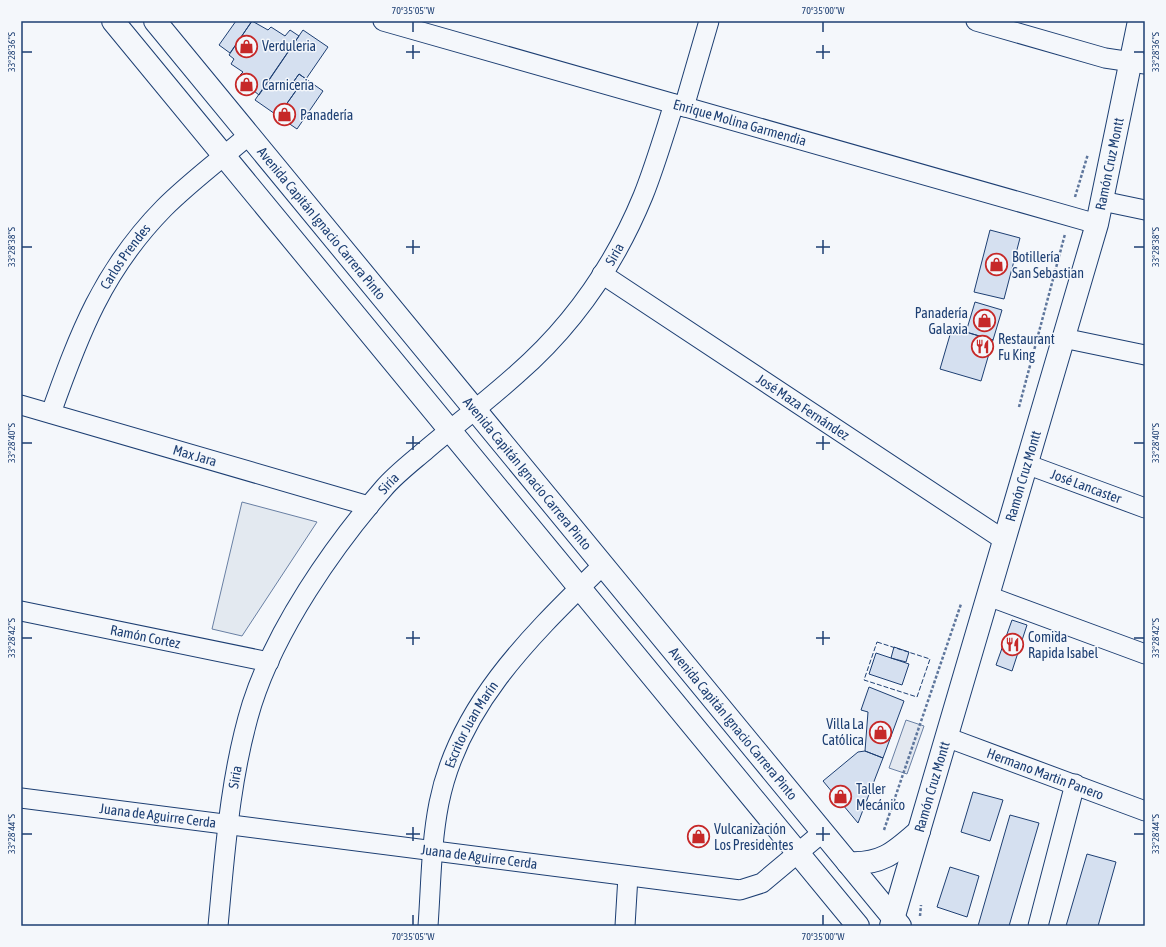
<svg xmlns="http://www.w3.org/2000/svg" width="1166" height="947" font-family="'Asap Condensed',sans-serif">
  <style>
    .green { fill: #e3e9f0; stroke: #687fa3 }
    .parking { fill: #e3e8f0; stroke: #687fa3 }
    .building { fill: #d5e0f0; stroke: #1d3f73 }
    .lines { fill: none; stroke-linecap: round; stroke-linejoin: round }
    .minor-casing { stroke: #1d3f73; stroke-width: 21 }
    .tertiary-casing { stroke: #1d3f73; stroke-width: 24 }
    .path { stroke: #5e769c; stroke-width: 2.5; stroke-dasharray: 3 2; stroke-linecap: butt }
    .minor { stroke: #f4f7fb; stroke-width: 19 }
    .tertiary { stroke: #f4f7fb; stroke-width: 22 }
    .fence { stroke: #1d3f73; stroke-width: 1; stroke-dasharray: 5 2; stroke-linecap: butt }
    .ticks { fill: none; stroke: #1d3f73; stroke-width: 1.5 }
    .labels { text-anchor: middle; stroke-width: 3; stroke-linejoin: round; paint-order: stroke }
    .poi-label { font-size: 14px; fill: #1d3f73; stroke: #f4f7fb; text-anchor: start }
    .street-label { font-size: 14px; fill: #1d3f73; stroke: #f4f7fb }
    .neatline { fill: none; stroke: #1d3f73; stroke-width: 1.5 }
    .ticks-label { font-size: 10px; text-anchor: middle; fill: #1d3f73 }
  </style>
  <rect width="100%" height="100%" fill="#f4f7fb"/>
  <!-- green -->
  <path class="green" d="M242,502L317,522L242,636L212,629Z"/>
  <!-- parking -->
  <path class="parking" d="M906,720L924,726L907,774L889,768Z"/>
  <!-- building -->
  <path class="building" d="M236,21H252L230,53L219,45Z
    M252,21L268,30L271,27L285,36L290,30L299,36L259,95L249,87L252,83L240,75L243,72L231,64L234,59L229,55Z
    M303,30L328,47L306,79L299,74L294,81L300,85L278,116L255,100Z
    M299,74L323,91L297,129L278,116L300,85L294,81Z
    M990,230L1020,238L1004,299L974,292Z
    M975,302L1002,310L993,340L966,332Z
    M952,328L993,340L981,381L940,369Z
    M1012,620L1027,625L1012,671L996,665Z
    M894,647L909,652L906,662L891,658Z
    M876,653L909,664L902,685L869,674Z
    M869,687L904,701L883,758L865,751L868,712L861,710Z
    M865,751L883,758L858,823L823,781L858,752Z
    M973,792L1003,800L990,841L961,832Z
    M1010,815L1039,823L1009,926H978Z
    M1087,854L1116,862L1098,926H1066Z
    M950,867L979,876L967,917L937,907Z"/>
  <g class="lines">
    <defs>
      <g id="minor">
        <path id="s1" d="M383,21L1097,224"/>
        <path d="M976,21L1105,58L1145,64"/>
        <path d="M684,107L709,21"/>
        <path d="M1102,201L1145,210"/>
        <path id="s2" d="M602,274L1004,540"/>
        <path d="M1063,338L1145,355"/>
        <path id="s3" d="M21,405L369,506"/>
        <path id="s4" d="M51,413C79,334 103,270 164,208C190,182 221,159 249,135"/>
        <path id="s5" d="M1026,464L1145,508"/>
        <path d="M988,596L1145,654"/>
        <path id="s6" d="M21,611L269,662"/>
        <path id="s7" d="M946,737L1145,811"/>
        <path id="s8" d="M21,798L740,890L762,883L823,832"/>
        <path id="s9" d="M218,926C225,852 230,775 252,704C276,629 332,548 384,488C396,474 412,462 427,449C457,424 488,400 517,374C572,326 615,264 643,196C655,166 664,135 674,104"/>
        <path id="s10" d="M428,926C431,885 431,843 439,803C459,703 534,633 603,565"/>
        <path d="M625,926L628,876"/>
        <path d="M1038,926L1075,784"/>
      </g>
      <g id="tertiary">
        <path d="M113,21L858,926"/>
        <path id="s11" d="M155,21L900,926"/>
        <path d="M848,863C882,865 895,852 919,831"/>
        <path id="s12" d="M891,926L1097,224L1139,21"/>
      </g>
    </defs>
    <!-- minor casing -->
    <use href="#minor" class="minor-casing"/>
    <!-- tertiary casing -->
    <use href="#tertiary" class="tertiary-casing"/>
    <!-- path -->
    <path class="path" d="M1075,197L1088,154
      M1019,407L1065,234
      M884,830L961,604
      M920,916L921,905"/>
    <!-- minor -->
    <use href="#minor" class="minor"/>
    <!-- tertiary -->
    <use href="#tertiary" class="tertiary"/>
    <!-- fence -->
    <path class="fence" d="M877,642L930,659L917,697L864,680Z"/>
  </g>
  <!-- ticks -->
  <path class="ticks" d="M413,22V32M823,22V32M413,45V59M823,45V59M22,52H32M406,52H420M816,52H830M1134,52H1144M413,240V254M823,240V254M22,247H32M406,247H420M816,247H830M1134,247H1144M413,436V450M823,436V450M22,443H32M406,443H420M816,443H830M1134,443H1144M413,631V645M823,631V645M22,638H32M406,638H420M816,638H830M1134,638H1144M413,827V841M823,827V841M22,834H32M406,834H420M816,834H830M1134,834H1144M413,915V925M823,915V925"/>
  <!-- icons -->
  <defs>
    <symbol id="shop-ring" viewBox="-11 -11 22 22"><circle r="9.5" fill="#f4f7fb" stroke="#c62828" stroke-width="1.5"/><path d="M-5-2.5h2.3a2.7 3.5 0 0 1 5.4 0H5L5.5 6h-11ZM-1.5-2.5h3a1.5 2.3 0 0 0-3 0Z" fill="#c62828"/></symbol>
    <symbol id="restaurant-ring" viewBox="-11 -11 22 22"><circle r="9.5" fill="#f4f7fb" stroke="#c62828" stroke-width="1.5"/><path d="M-5-6h1v4h1v-4h1v4h1v-4h1v5L-1.5 .5V6h-2V.5L-5-1ZM5-6V6H3V1.5H1.5Q1.5-4 5-6Z" fill="#c62828"/></symbol>
  </defs>
  <g fill-rule="evenodd">
    <use href="#shop-ring" x="234" y="34" width="25" height="25"/>
    <use href="#shop-ring" x="234" y="72" width="25" height="25"/>
    <use href="#shop-ring" x="272" y="102" width="25" height="25"/>
    <use href="#shop-ring" x="984" y="252" width="25" height="25"/>
    <use href="#shop-ring" x="972" y="308" width="25" height="25"/>
    <use href="#restaurant-ring" x="970" y="334" width="25" height="25"/>
    <use href="#restaurant-ring" x="1000" y="632" width="25" height="25"/>
    <use href="#shop-ring" x="868" y="720" width="25" height="25"/>
    <use href="#shop-ring" x="828" y="784" width="25" height="25"/>
    <use href="#shop-ring" x="686" y="824" width="25" height="25"/>
  </g>
  <g class="labels">
    <!-- poi labels -->
    <g class="poi-label">
      <text x="262" y="51">Verduleria</text>
      <text x="262" y="90">Carniceria</text>
      <text x="300" y="120">Panadería</text>
      <text x="1012" y="262">Botillería<tspan x="1012" dy="16">San Sebastian</tspan></text>
      <text x="968" y="318" text-anchor="end">Panadería<tspan x="968" dy="16">Galaxia</tspan></text>
      <text x="998" y="344">Restaurant<tspan x="998" dy="16">Fu King</tspan></text>
      <text x="1028" y="642">Comida<tspan x="1028" dy="16">Rapida Isabel</tspan></text>
      <text x="864" y="729" text-anchor="end">Villa La<tspan x="864" dy="16">Católica</tspan></text>
      <text x="856" y="794">Taller<tspan x="856" dy="16">Mecánico</tspan></text>
      <text x="714" y="834">Vulcanización<tspan x="714" dy="16">Los Presidentes</tspan></text>
    </g>
    <!-- street labels -->
    <g class="street-label">
      <text dy="5" stroke="none"><textPath href="#s1" startOffset="371">Enrique Molina Garmendia</textPath></text>
      <text dy="5" stroke="none"><textPath href="#s12" startOffset="793">Ramón Cruz Montt</textPath></text>
      <text dy="5" stroke="none"><textPath href="#s11" startOffset="262">Avenida Capitán Ignacio Carrera Pinto</textPath></text>
      <text dy="5" stroke="none"><textPath href="#s9" startOffset="810">Siria</textPath></text>
      <text dy="5" stroke="none"><textPath href="#s4" startOffset="174">Carlos Prendes</textPath></text>
      <text dy="5" stroke="none"><textPath href="#s2" startOffset="241">José Maza Fernández</textPath></text>
      <text dy="5" stroke="none"><textPath href="#s3" startOffset="181">Max Jara</textPath></text>
      <text dy="5" stroke="none"><textPath href="#s11" startOffset="586">Avenida Capitán Ignacio Carrera Pinto</textPath></text>
      <text dy="5" stroke="none"><textPath href="#s12" startOffset="469">Ramón Cruz Montt</textPath></text>
      <text dy="5" stroke="none"><textPath href="#s9" startOffset="486">Siria</textPath></text>
      <text dy="5" stroke="none"><textPath href="#s5" startOffset="64">José Lancaster</textPath></text>
      <text dy="5" stroke="none"><textPath href="#s6" startOffset="127">Ramón Cortez</textPath></text>
      <text dy="5" stroke="none"><textPath href="#s11" startOffset="910">Avenida Capitán Ignacio Carrera Pinto</textPath></text>
      <text dy="5" stroke="none"><textPath href="#s10" startOffset="209">Escritor Juan Marín</textPath></text>
      <text dy="5" stroke="none"><textPath href="#s7" startOffset="106">Hermano Martin Panero</textPath></text>
      <text dy="5" stroke="none"><textPath href="#s9" startOffset="150">Siria</textPath></text>
      <text dy="5" stroke="none"><textPath href="#s12" startOffset="145">Ramón Cruz Montt</textPath></text>
      <text dy="5" stroke="none"><textPath href="#s8" startOffset="138">Juana de Aguirre Cerda</textPath></text>
      <text dy="5" stroke="none"><textPath href="#s8" startOffset="462">Juana de Aguirre Cerda</textPath></text>
    </g>
  </g>
  <!-- border -->
  <rect width="1166" height="947" fill="none" stroke="#f4f7fb" stroke-width="44"/>
  <rect x="22" y="22" width="1122" height="903" class="neatline"/>
  <g class="ticks-label">
    <text x="413" y="14">70°35'05"W</text>
    <text x="823" y="14">70°35'00"W</text>
    <text transform="translate(11 52) rotate(-90)" y="4">33°28'36"S</text>
    <text transform="translate(1155 52) rotate(-90)" y="4">33°28'36"S</text>
    <text transform="translate(11 247) rotate(-90)" y="4">33°28'38"S</text>
    <text transform="translate(1155 247) rotate(-90)" y="4">33°28'38"S</text>
    <text transform="translate(11 443) rotate(-90)" y="4">33°28'40"S</text>
    <text transform="translate(1155 443) rotate(-90)" y="4">33°28'40"S</text>
    <text transform="translate(11 638) rotate(-90)" y="4">33°28'42"S</text>
    <text transform="translate(1155 638) rotate(-90)" y="4">33°28'42"S</text>
    <text transform="translate(11 834) rotate(-90)" y="4">33°28'44"S</text>
    <text transform="translate(1155 834) rotate(-90)" y="4">33°28'44"S</text>
    <text x="413" y="940">70°35'05"W</text>
    <text x="823" y="940">70°35'00"W</text>
  </g>
</svg>
